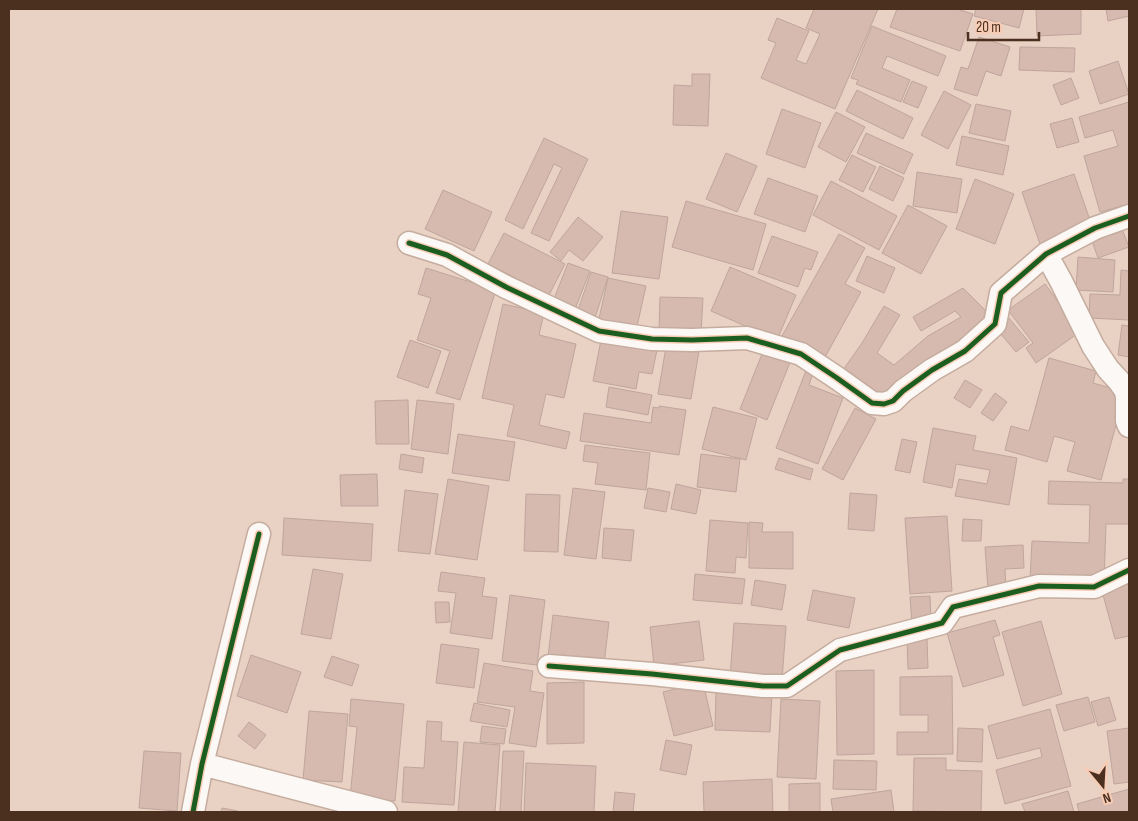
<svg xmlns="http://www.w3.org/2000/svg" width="1138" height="821" font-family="'Sofia Sans Condensed',sans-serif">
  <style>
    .building { fill: #d6b9af; stroke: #bfa69d }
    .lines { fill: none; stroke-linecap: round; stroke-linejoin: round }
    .minor-casing { stroke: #c4ac9e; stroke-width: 25 }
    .minor { stroke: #fcf8f6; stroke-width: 22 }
    .cycleway-casing { stroke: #f8ccb4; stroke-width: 8 }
    .cycleway { stroke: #1b5e20; stroke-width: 5 }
  </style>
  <rect width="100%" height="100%" fill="#e9d1c3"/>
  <!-- building -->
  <path class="building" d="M814,9H878L835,109L761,78L776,43L768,40L777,18L809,31L796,60L806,64L820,34L806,28Z
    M897,9H957L973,14L960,51L890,27Z
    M976,9H1024L1019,28L974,16Z
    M1036,9H1081V34L1037,36Z
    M1106,9H1129V16L1108,21Z
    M872,26L946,56L938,76L887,56L882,68L910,80L901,102L856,84L858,80L851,78Z
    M979,37L1010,47L1001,76L986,71L977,96L954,89L961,67L968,69Z
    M1020,47L1075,48L1074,72L1019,70Z
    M1118,61L1129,94L1100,104L1089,71Z
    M692,74H710L708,126L673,125L674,85L692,86Z
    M1071,78L1079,98L1061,105L1053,85Z
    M912,81L927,87L918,108L903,102Z
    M857,90L913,118L903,139L846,111Z
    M944,91L971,105L948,149L921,135Z
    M1129,102V204L1100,212L1084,156L1118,146L1113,130L1085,138L1079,117Z
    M976,104L1011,111L1005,141L969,133Z
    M782,109L821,123L805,168L766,154Z
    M836,112L865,127L846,162L818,147Z
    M1072,118L1079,142L1057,148L1050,124Z
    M866,133L913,154L904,174L857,153Z
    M962,136L1009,146L1003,175L956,165Z
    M544,138L588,159L549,241L531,233L562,168L554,164L523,229L505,220Z
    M726,153L757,166L737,212L706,199Z
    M852,155L876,167L863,192L839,180Z
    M880,166L904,178L893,201L869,189Z
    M917,172L962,179L957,213L913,206Z
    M1074,174L1092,226L1040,244L1022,192Z
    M768,178L818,196L805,232L754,214Z
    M975,179L1014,194L995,244L956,229Z
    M831,181L897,216L879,250L813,215Z
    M443,190L492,212L474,251L425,229Z
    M686,201L766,224L753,270L672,247Z
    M908,205L947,226L921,274L882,253Z
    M621,211L668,217L659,279L612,273Z
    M578,217L603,237L583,261L569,250L561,261L550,252Z
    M1122,229L1129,247L1098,258L1092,241Z
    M504,233L565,264L549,295L488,264Z
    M839,234L865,248L845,284L861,292L824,359L782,336Z
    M772,236L818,252L811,270L805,268L798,287L758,273Z
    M867,256L895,268L884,293L856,281Z
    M1078,257L1115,260L1113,292L1076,290Z
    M568,263L590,271L574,312L552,304Z
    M730,267L796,295L777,340L711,311Z
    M426,268L496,290L460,400L436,393L450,351L417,340L431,298L418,294Z
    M1121,270L1129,271V320L1089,318L1090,294L1120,295Z
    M591,272L608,277L594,321L576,316Z
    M608,278L646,286L636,331L598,323Z
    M1045,284L1080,332L1036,363L1026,348L1033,343L1008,310Z
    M963,288L992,317L983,327L940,352L883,398L843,370L862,343L884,306L900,315L877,353L894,365L928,336L961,317L955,311L921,331L913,317Z
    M660,297L703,298L701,333L659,332Z
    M503,304L544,313L539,335L576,344L564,398L546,394L539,425L570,432L566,449L507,436L514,405L482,398Z
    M1008,317L1029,342L1016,352L995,327Z
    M1122,325L1129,326V357L1118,355Z
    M410,340L441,351L428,388L397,377Z
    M601,340L657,350L652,374L639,372L636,389L593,381Z
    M666,347L699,351L691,399L658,394Z
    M764,349L791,360L767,420L740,409Z
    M1049,358L1096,371L1093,383L1125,392L1101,480L1067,471L1075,442L1054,436L1047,462L1005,450L1011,426L1029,431Z
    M807,368L814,370L809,385L843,398L818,464L776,448Z
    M965,380L982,390L970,408L954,398Z
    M609,387L652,395L648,415L606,407Z
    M995,393L1007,402L993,421L981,413Z
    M408,400L409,444H376L375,401Z
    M417,400L454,404L448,454L411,449Z
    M659,406L686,410L679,455L580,441L584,413L651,423L653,407L659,408Z
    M713,407L757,418L746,460L702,449Z
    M855,408L876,419L843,480L822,469Z
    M933,428L976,436L973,450L1017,458L1009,505L955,496L959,479L987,484L990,470L956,464L952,488L923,482Z
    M458,434L515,442L509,481L452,473Z
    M902,439L917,442L910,473L895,470Z
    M585,445L650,453L646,490L595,484L598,463L583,461Z
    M401,454L424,458L422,473L399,469Z
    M701,454L740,459L736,492L697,487Z
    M779,458L813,469L810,480L775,469Z
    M377,474L378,506H341L340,475Z
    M448,479L489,486L477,560L435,554Z
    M1123,479H1129V524H1106L1104,582L1030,579L1032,541L1089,543L1090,505L1048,504L1049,481L1123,483Z
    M676,484L701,490L696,514L671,509Z
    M573,488L605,492L596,559L564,555Z
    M648,488L670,492L666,512L644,508Z
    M405,490L438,494L430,554L398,551Z
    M850,493L877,495L874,531L848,529Z
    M526,494L560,495L558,552L524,551Z
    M947,516L952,591L910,594L905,518Z
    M284,518L373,524L371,561L282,555Z
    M963,519L982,520L981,541H962Z
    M710,520L748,523L746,558L736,557L735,573L706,571Z
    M749,522L763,523L762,532H793V569L749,568Z
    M604,528L634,530L631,561L602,558Z
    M1023,545L1024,568L1005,569L1006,589H988L985,547Z
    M313,569L343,574L331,639L301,634Z
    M441,572L485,578L482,596L497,598L492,639L450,633L456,593L438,591Z
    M695,574L745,579L742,604L693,600Z
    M755,580L786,585L782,610L751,605Z
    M1129,584V638V636L1115,639L1102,591Z
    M813,590L855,598L849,628L807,620Z
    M510,595L545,600L537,665L502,661Z
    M930,596L931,622L912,624L910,597Z
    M435,602H449L450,622L436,623Z
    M553,615L609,622L604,664L548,657Z
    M995,620L1000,635L993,637L1004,675L963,687L947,633Z
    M699,621L704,660L654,666L650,627Z
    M1041,621L1062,694L1023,706L1002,632Z
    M734,623L786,626L782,680L730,677Z
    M907,639H927L928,668L908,669Z
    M441,644L479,649L474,688L436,683Z
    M251,655L301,672L287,713L237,696Z
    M332,656L359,665L352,686L324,677Z
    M484,663L533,671L530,691L544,693L536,747L509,743L515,707L477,702Z
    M874,670V754L837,755L836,671Z
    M952,676L953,754L897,755V732H928V715H900V677Z
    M584,682V743L547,744V683Z
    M703,682L713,726L674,736L663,692Z
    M716,691L772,693L770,732L715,730Z
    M1088,697L1095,722L1064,731L1056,705Z
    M1109,697L1116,720L1098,726L1091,702Z
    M351,699L404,704L395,801L350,797L357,727L349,726Z
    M781,699L820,701L816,779L777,777Z
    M474,703L510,710L507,727L470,721Z
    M1050,709L1071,786L1005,804L996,770L1042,757L1040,748L997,759L988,726Z
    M309,711L348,714L342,782L303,780Z
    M427,721L442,722L441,741L458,742L454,805L402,802L404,767L424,768Z
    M249,722L266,735L255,749L238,736Z
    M482,726L506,729L504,744L480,742Z
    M958,728L983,729L982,762L957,761Z
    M1129,728V782L1114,784L1107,731Z
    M666,740L692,745L686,775L660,770Z
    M464,742L500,745L495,812H458Z
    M144,751L181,753L177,811L139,808Z
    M503,751H524L521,812H500Z
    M914,758H946V770L982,771L981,812L913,811Z
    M834,760L877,761L876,790L833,789Z
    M526,763L596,766L594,812H524Z
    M772,779L773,812H704L703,782Z
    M820,783V812H789V784Z
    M1129,789V812H1079L1077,804Z
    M891,790L894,812H833L831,799Z
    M1068,791L1074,812H1025L1022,804Z
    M615,792L635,794L633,812H613Z
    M222,808L238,811V812H221Z"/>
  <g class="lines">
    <defs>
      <path id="minor" d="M409,243L447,255L506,287L599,331L652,339L692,340L747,338L801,354L837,378L872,403L884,404L893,401L903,391L932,370L965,351L995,324L1001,293L1046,254L1095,228L1129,216
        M1046,254L1061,281L1093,346L1108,369L1119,381L1126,391L1127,398V421L1129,426
        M549,666L652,674L763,686H787L840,650L942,623L953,607L1039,586L1094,587L1129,570
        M202,764L386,812
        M193,812L202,764L259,534"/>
    </defs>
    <!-- minor casing -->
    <use href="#minor" class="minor-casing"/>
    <!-- minor -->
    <use href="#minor" class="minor"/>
    <defs>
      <path id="cycleway" d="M409,243L447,255L506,287L599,331L652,339L692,340L747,338L801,354L837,378L872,403L884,404L893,401L903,391L932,370L965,351L995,324L1001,293L1046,254L1095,228L1129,216
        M549,666L652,674L763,686H787L840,650L942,623L953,607L1039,586L1094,587L1129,570
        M193,812L202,764L259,534"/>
    </defs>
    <!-- cycleway casing -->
    <use href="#cycleway" class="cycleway-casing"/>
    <!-- cycleway -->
    <use href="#cycleway" class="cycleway"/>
  </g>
  <!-- border -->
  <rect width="1138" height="821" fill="none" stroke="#4b2f1f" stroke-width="20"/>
  <!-- north arrow -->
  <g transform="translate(1103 786) rotate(162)" stroke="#f8ccb4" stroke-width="4" paint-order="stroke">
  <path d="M0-4L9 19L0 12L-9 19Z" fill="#4b2f1f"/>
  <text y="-8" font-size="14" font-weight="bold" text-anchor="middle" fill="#4b2f1f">N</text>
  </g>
  <!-- scale -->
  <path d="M968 32v8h71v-8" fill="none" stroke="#4b2f1f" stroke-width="2.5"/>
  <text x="976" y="32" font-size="15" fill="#4b2f1f" stroke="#f8ccb4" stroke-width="4" paint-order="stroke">20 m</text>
</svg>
